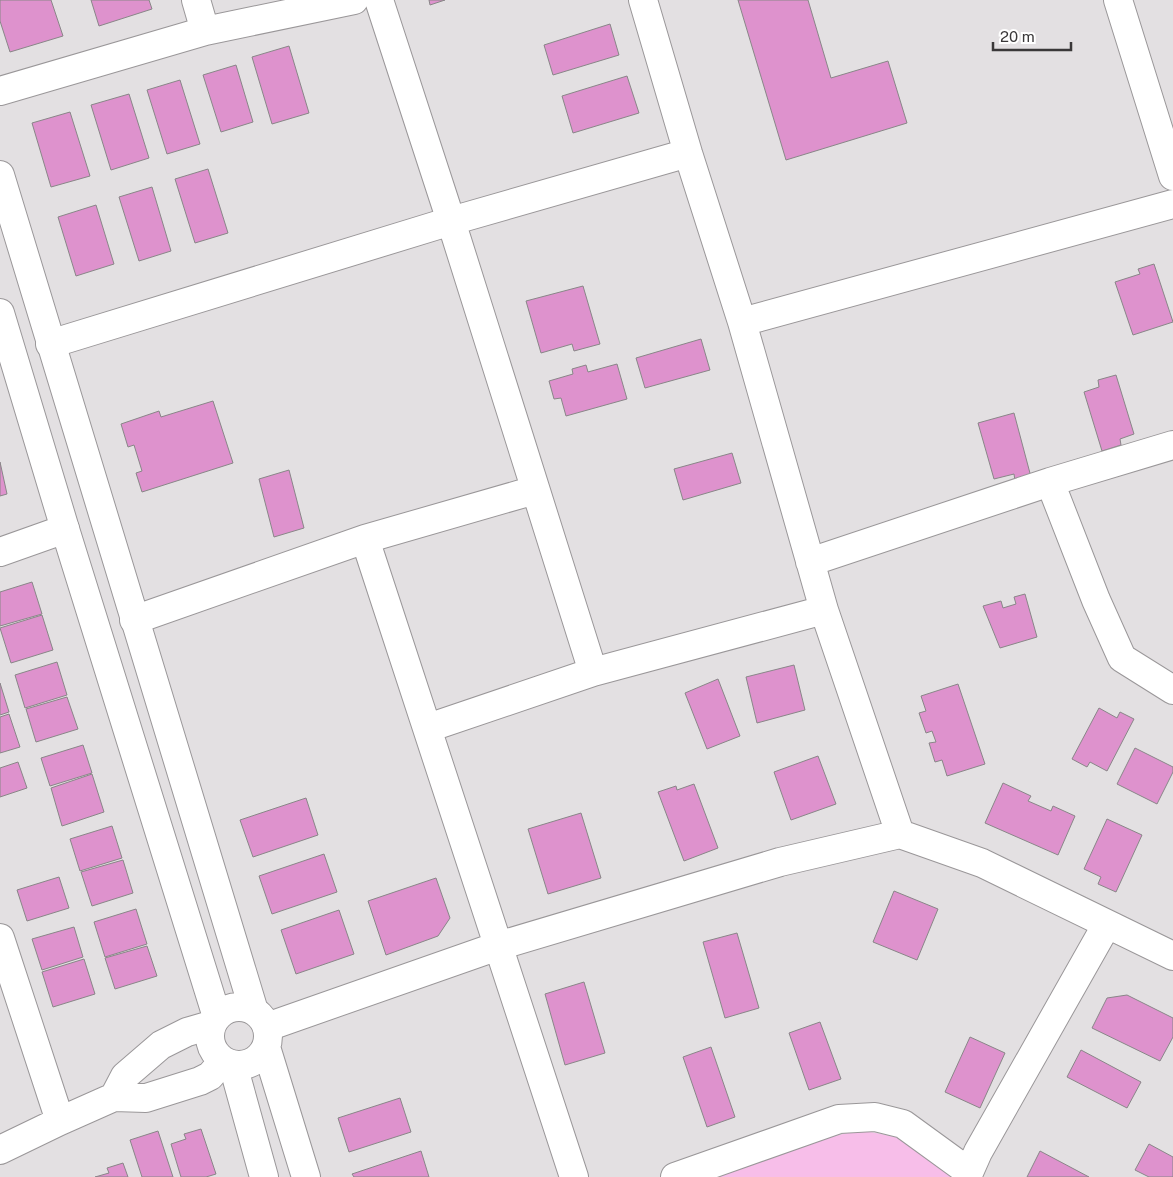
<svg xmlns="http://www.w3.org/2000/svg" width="1173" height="1177" font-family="'Public Sans',sans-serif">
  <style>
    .green { fill: #f7bee9 }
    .building { fill: #de92cd; stroke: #898688 }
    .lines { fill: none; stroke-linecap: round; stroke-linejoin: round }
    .minor-casing { stroke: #9a9799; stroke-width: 30 }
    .tertiary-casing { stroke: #9a9799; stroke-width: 30 }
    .minor { stroke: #fff; stroke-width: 28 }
    .tertiary { stroke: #fff; stroke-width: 28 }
  </style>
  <rect width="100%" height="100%" fill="#e3e0e2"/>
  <!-- green -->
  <path class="green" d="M860,1130L901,1138L954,1177H708L801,1144Z"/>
  <!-- building -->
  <path class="building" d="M0,0H51L63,36L10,52L0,21Z
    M91,0H149L152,9L99,26Z
    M429,0H445L430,5Z
    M738,0H808L831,78L888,61L907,123L786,160Z
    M610,24L619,55L553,75L544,45Z
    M289,46L309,113L272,124L252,57Z
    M236,65L253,122L221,132L203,75Z
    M627,76L639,113L573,133L562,96Z
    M180,80L200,144L167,154L147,90Z
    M129,94L149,158L111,170L91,105Z
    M70,112L90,176L51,187L32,123Z
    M208,169L228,233L195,243L175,179Z
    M152,187L171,251L139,261L119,197Z
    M96,205L114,264L76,276L58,217Z
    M1154,264L1173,322L1133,335L1115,282L1140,274L1138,269Z
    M583,286L600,344L574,351L572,344L541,353L526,301Z
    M701,339L710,370L645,388L636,358Z
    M617,364L627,399L566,416L561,398L554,399L549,381L573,374L572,369L586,365L588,372Z
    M1116,375L1134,434L1120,439L1121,445L1102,451L1084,392L1099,387L1098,380Z
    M213,401L233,463L142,492L136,473L142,471L134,445L128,447L121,424L159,411L161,417Z
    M1014,413L1031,477L1015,481L1014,474L994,479L978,423Z
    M732,453L741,483L683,500L674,469Z
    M0,462L7,494L0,496Z
    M289,470L304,528L274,537L259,479Z
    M32,582L42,614L0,626V592Z
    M1025,594L1037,637L1000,648L983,606L1001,601L1003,608L1016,604L1014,597Z
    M42,615L53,650L11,663L0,628Z
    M57,662L67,695L25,708L15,675Z
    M794,665L805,710L757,723L746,677Z
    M718,679L740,736L707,749L685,693Z
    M0,683L9,712L0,715Z
    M958,684L985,764L947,776L942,760L935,762L929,743L936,742L932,731L926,733L919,713L926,711L921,696Z
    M67,697L78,729L36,742L26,709Z
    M1099,708L1117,718L1120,712L1134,719L1107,771L1090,762L1087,767L1072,759Z
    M9,714L20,747L0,753V717Z
    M83,745L92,773L50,786L41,758Z
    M1135,748L1173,767V772L1157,804L1117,784Z
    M818,756L836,804L791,820L774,772Z
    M18,762L27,788L0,797V768Z
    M92,774L104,812L62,826L51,788Z
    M1003,783L1031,796L1028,801L1051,811L1053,806L1075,816L1058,855L985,823Z
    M694,784L718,848L684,861L658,792L676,786L677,790Z
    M306,798L318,835L253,857L240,820Z
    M581,813L601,878L548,894L528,829Z
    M1107,819L1142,835L1116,892L1098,884L1101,877L1084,869Z
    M112,826L122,858L80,871L70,839Z
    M324,854L337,892L272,914L259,876Z
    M123,860L133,893L92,906L81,872Z
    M59,877L69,908L27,921L17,890Z
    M436,878L450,918L438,936L386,955L368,901Z
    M894,891L938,909L917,960L873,942Z
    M136,909L147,944L105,957L94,922Z
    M339,910L354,954L296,974L281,930Z
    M74,927L83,957L42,970L32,939Z
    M737,933L759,1008L725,1018L703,942Z
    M147,946L157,976L115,989L105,958Z
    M84,959L95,994L53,1007L42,972Z
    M584,982L605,1053L565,1065L545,994Z
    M1127,995L1173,1018V1037L1160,1061L1092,1028L1107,998Z
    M820,1022L841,1079L809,1090L789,1033Z
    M970,1037L1005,1053L980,1108L945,1092Z
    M711,1047L735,1117L707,1127L683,1057Z
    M1081,1050L1141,1082L1127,1108L1067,1077Z
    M400,1098L411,1132L349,1152L338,1118Z
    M201,1129L216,1174L206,1177H181L171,1144L186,1139L184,1134Z
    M158,1131L173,1177H142L130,1140Z
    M1149,1144L1173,1157V1177H1149L1135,1170Z
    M421,1151L429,1177H354L352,1174Z
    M1040,1151L1089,1177H1027Z
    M123,1163L128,1177H95L109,1173L107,1168Z"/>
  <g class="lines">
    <defs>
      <path id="minor" d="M196,0L205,31
        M379,0L451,221L593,672L824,610
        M643,0L688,153L742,322L824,610L900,834
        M1118,0L1173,176
        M0,91L205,31L354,0
        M742,322L1173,204
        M50,344L451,221L688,153
        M1050,482L1096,600L1122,658L1173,690
        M365,539L574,1177
        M0,552L65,529
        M810,562L1050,482L1173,445
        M134,620L365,539L535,490
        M428,728L593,672
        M0,938L60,1121
        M267,1027L498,946L780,862L900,834L982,863L1173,956
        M114,1097L125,1076L161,1045L187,1032L211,1025
        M0,1150L60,1121L114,1097L146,1098L200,1081L210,1076L223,1061
        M675,1177L839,1119L875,1117L903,1124L969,1172
        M967,1177L978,1152L1107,924"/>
      <path id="tertiary" d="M0,175L254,1011
        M0,313L65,529L217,1017
        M210 1036a29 29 0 1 1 58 0a29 29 0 1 1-58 0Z
        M266,1047L306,1177
        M233,1065L264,1177"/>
    </defs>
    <!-- minor casing -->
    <use href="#minor" class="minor-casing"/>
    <!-- tertiary casing -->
    <use href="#tertiary" class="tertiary-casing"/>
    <!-- minor -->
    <use href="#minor" class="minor"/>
    <!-- tertiary -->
    <use href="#tertiary" class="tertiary"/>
  </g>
  <!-- scale -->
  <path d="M993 42v8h78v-8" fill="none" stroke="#3a3839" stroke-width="2.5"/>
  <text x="1000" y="42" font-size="15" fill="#3a3839" stroke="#ffffff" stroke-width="4" paint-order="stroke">20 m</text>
</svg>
